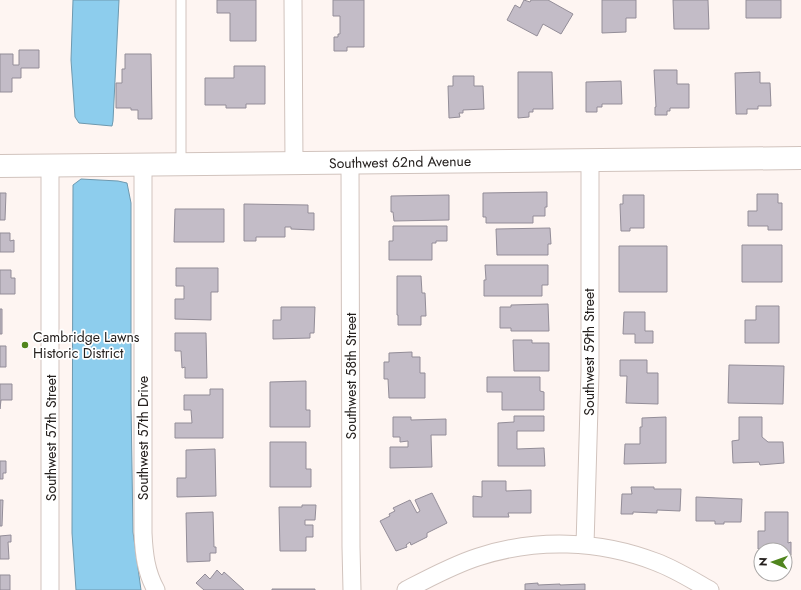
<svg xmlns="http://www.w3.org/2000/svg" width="801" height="590" font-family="Jost,sans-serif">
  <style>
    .water { fill: #8dcded; stroke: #6e99af }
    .building { fill: #c3bcc7; stroke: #938d98 }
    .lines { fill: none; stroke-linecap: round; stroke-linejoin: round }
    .lane-casing { stroke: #d1c3bd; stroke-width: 11 }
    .street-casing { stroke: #d1c3bd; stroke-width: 19 }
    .secondary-casing { stroke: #d1c3bd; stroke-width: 24 }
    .lane { stroke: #fff; stroke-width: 9 }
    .street { stroke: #fff; stroke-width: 17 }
    .secondary { stroke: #fff; stroke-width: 22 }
    .poi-dot { fill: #50861e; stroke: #fff; stroke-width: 1.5 }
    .labels { text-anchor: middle; stroke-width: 3.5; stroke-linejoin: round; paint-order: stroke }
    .street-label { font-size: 14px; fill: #25201e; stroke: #fff }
    .poi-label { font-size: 14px; fill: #25201e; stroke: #fff; text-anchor: start }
  </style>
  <rect width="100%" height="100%" fill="#fef5f2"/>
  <!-- water -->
  <path class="water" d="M73,0H119L113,121L112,126L79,123L75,117L71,60Z
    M81,179L118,181L127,183L131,203V403L133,532L141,590H76L72,533L73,185Z"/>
  <!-- building -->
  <path class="building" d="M217,0H256V41H230V13H217Z
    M333,0H364V47H347V51H334V37H338V34H340V16H333Z
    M524,0L530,2L531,0H548L573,14L561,34L543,24L537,36L507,20L515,5L520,8Z
    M602,0H636V18H626V32L602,33Z
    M673,0H708L709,29H674Z
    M746,0H781V18H746Z
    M19,50H39V68H21V78H12V92H0V54H13V65H19Z
    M125,54H151L152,119H138V110H131V108H116V83H122V69H125Z
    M234,66H265V104H246V108H226V105H205V78H234Z
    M654,70H677V84H689V108H670V111H667V115H655V107H656Z
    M518,72H552L553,109H533V112H529V117L518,118Z
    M760,72V83H770L771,106H758V109H747V114H736L735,73Z
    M453,76H474V86H483L484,109L463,110V113H459L460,117L449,118L448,86H453Z
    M621,81L622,104H602V107H597V112H586V82Z
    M547,192V207H545V216H533V223H486V217H483V193Z
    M0,193H6L5,220H0Z
    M757,194H778V203H782V230H768V226H748V211H757Z
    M449,195V220L394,221L393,212H391V196Z
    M623,195H644V228H630V231H621L620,204H623Z
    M244,204L308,205V213H314V230L291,229V227H285V237H256V241H244Z
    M175,209H224V242H174Z
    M393,226H447V241H436V243H432V260H389V241H393Z
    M550,228L551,244H548V255H497L496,229Z
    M0,233H10V241L14,240V252H0Z
    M742,245H782V282H742Z
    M619,246H667V292H619Z
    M485,265H548V285H542V296H484V280H486Z
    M176,268H218V292H211V320L175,319V299H184V286H176Z
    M0,270H11V278H15V294H0Z
    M397,276H421L422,293H425L426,316H421V325H398V315H397Z
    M548,304L549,331H511V328H500V307H511V305Z
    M756,306H779V343H745V320H756Z
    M281,307H315L314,333H310V338L273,339V320H281Z
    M0,309H2V334H0Z
    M624,312H645V331H653V343H635V334H623Z
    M175,333H206L207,378H185V367L182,368L181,351H175Z
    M513,340H532V343H549V371H514Z
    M0,346H6V367H0Z
    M412,352V357H420V373H425V398H389L388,379H384V362H389V353Z
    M620,360H647V373H658V404L626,403L627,376H620Z
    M729,365L784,366L783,404L728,403Z
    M487,377H540V391L544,392V410H502V392H487Z
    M306,381V410H310V427H270V382Z
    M0,384H12V400H1L0,409Z
    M210,389H223V438H175V423H192L191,410H184V395H210Z
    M514,416H544V431H517V449L544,448L545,466H498V423L514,422Z
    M393,417H411V420L446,419V435H431L432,467L390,468V447H408V441L400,442V437H393Z
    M666,417V463L624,464L625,444H640V427H642V418Z
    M739,417H762V437L768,442H783L784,463L760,465L759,462L733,463L732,441L739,440Z
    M270,442H306V469H311V487H270Z
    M215,449L216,496L177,497V478H186V450Z
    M0,461H6V473H3V479H0Z
    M482,481H506V491L531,490V513H508L509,517H473V496L482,497Z
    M631,487H654V489H681L680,511L657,510V513L633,512V514H621L622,494H632Z
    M432,493L447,523L427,533V537L411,545L410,542L406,545L407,547L396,551L380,521L390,516L389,514L395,511L393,508L410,500L417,513L420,511L415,500Z
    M696,497L742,499L741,522H724V524H715V521H696Z
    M0,500H3L2,526H0Z
    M302,505H316L315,520H305V525H313V537H306V551H280L279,507H302Z
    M213,512L214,547H216V553H210V561L187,562L186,513Z
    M765,512H788V543L791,542V555H785V550L758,549V531H765Z
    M11,535V542H8L9,559H0V536Z
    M217,570L222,575L224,572L244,590H204L196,583L205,574L210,579Z
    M0,575H10V590H0Z
    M538,583V585L560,584V585L585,584V590H525V584Z
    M272,589H315V590H272Z"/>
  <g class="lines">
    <defs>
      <path id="lane" d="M181,164V0"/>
      <path id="street" d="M293,0L294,163
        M350,162L351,547L352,590
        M143,164V533C144,554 146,572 156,590
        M50,165V590
        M585,545L590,372V160
        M406,590C429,578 453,565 478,557C536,538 599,540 656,562C675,569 692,580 710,590"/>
      <path id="secondary" d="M0,166L801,158"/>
    </defs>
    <!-- lane casing -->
    <use href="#lane" class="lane-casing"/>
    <!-- street casing -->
    <use href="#street" class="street-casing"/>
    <!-- secondary casing -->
    <use href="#secondary" class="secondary-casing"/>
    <!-- lane -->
    <use href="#lane" class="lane"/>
    <!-- street -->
    <use href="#street" class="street"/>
    <!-- secondary -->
    <use href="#secondary" class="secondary"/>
  </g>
  <!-- markers -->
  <circle class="poi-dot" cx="25" cy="345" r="4"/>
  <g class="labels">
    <!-- street labels -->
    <g class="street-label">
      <text transform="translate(400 162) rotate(-1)" y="5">Southwest 62nd Avenue</text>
      <text transform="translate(589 352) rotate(-90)" y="5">Southwest 59th Street</text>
      <text transform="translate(351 376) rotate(-90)" y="5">Southwest 58th Street</text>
      <text transform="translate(51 438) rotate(-90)" y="5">Southwest 57th Street</text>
      <text transform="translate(143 438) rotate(-90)" y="5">Southwest 57th Drive</text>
    </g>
    <!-- poi labels -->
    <g class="poi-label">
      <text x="33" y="342">Cambridge Lawns<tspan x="33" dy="16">Historic District</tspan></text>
    </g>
  </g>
  <!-- north arrow -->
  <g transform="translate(773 562) rotate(272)"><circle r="19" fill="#ffffff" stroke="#a8a6a5"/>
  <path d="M0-3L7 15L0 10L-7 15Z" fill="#50861e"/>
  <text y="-6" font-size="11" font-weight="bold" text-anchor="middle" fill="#25201e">N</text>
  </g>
</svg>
